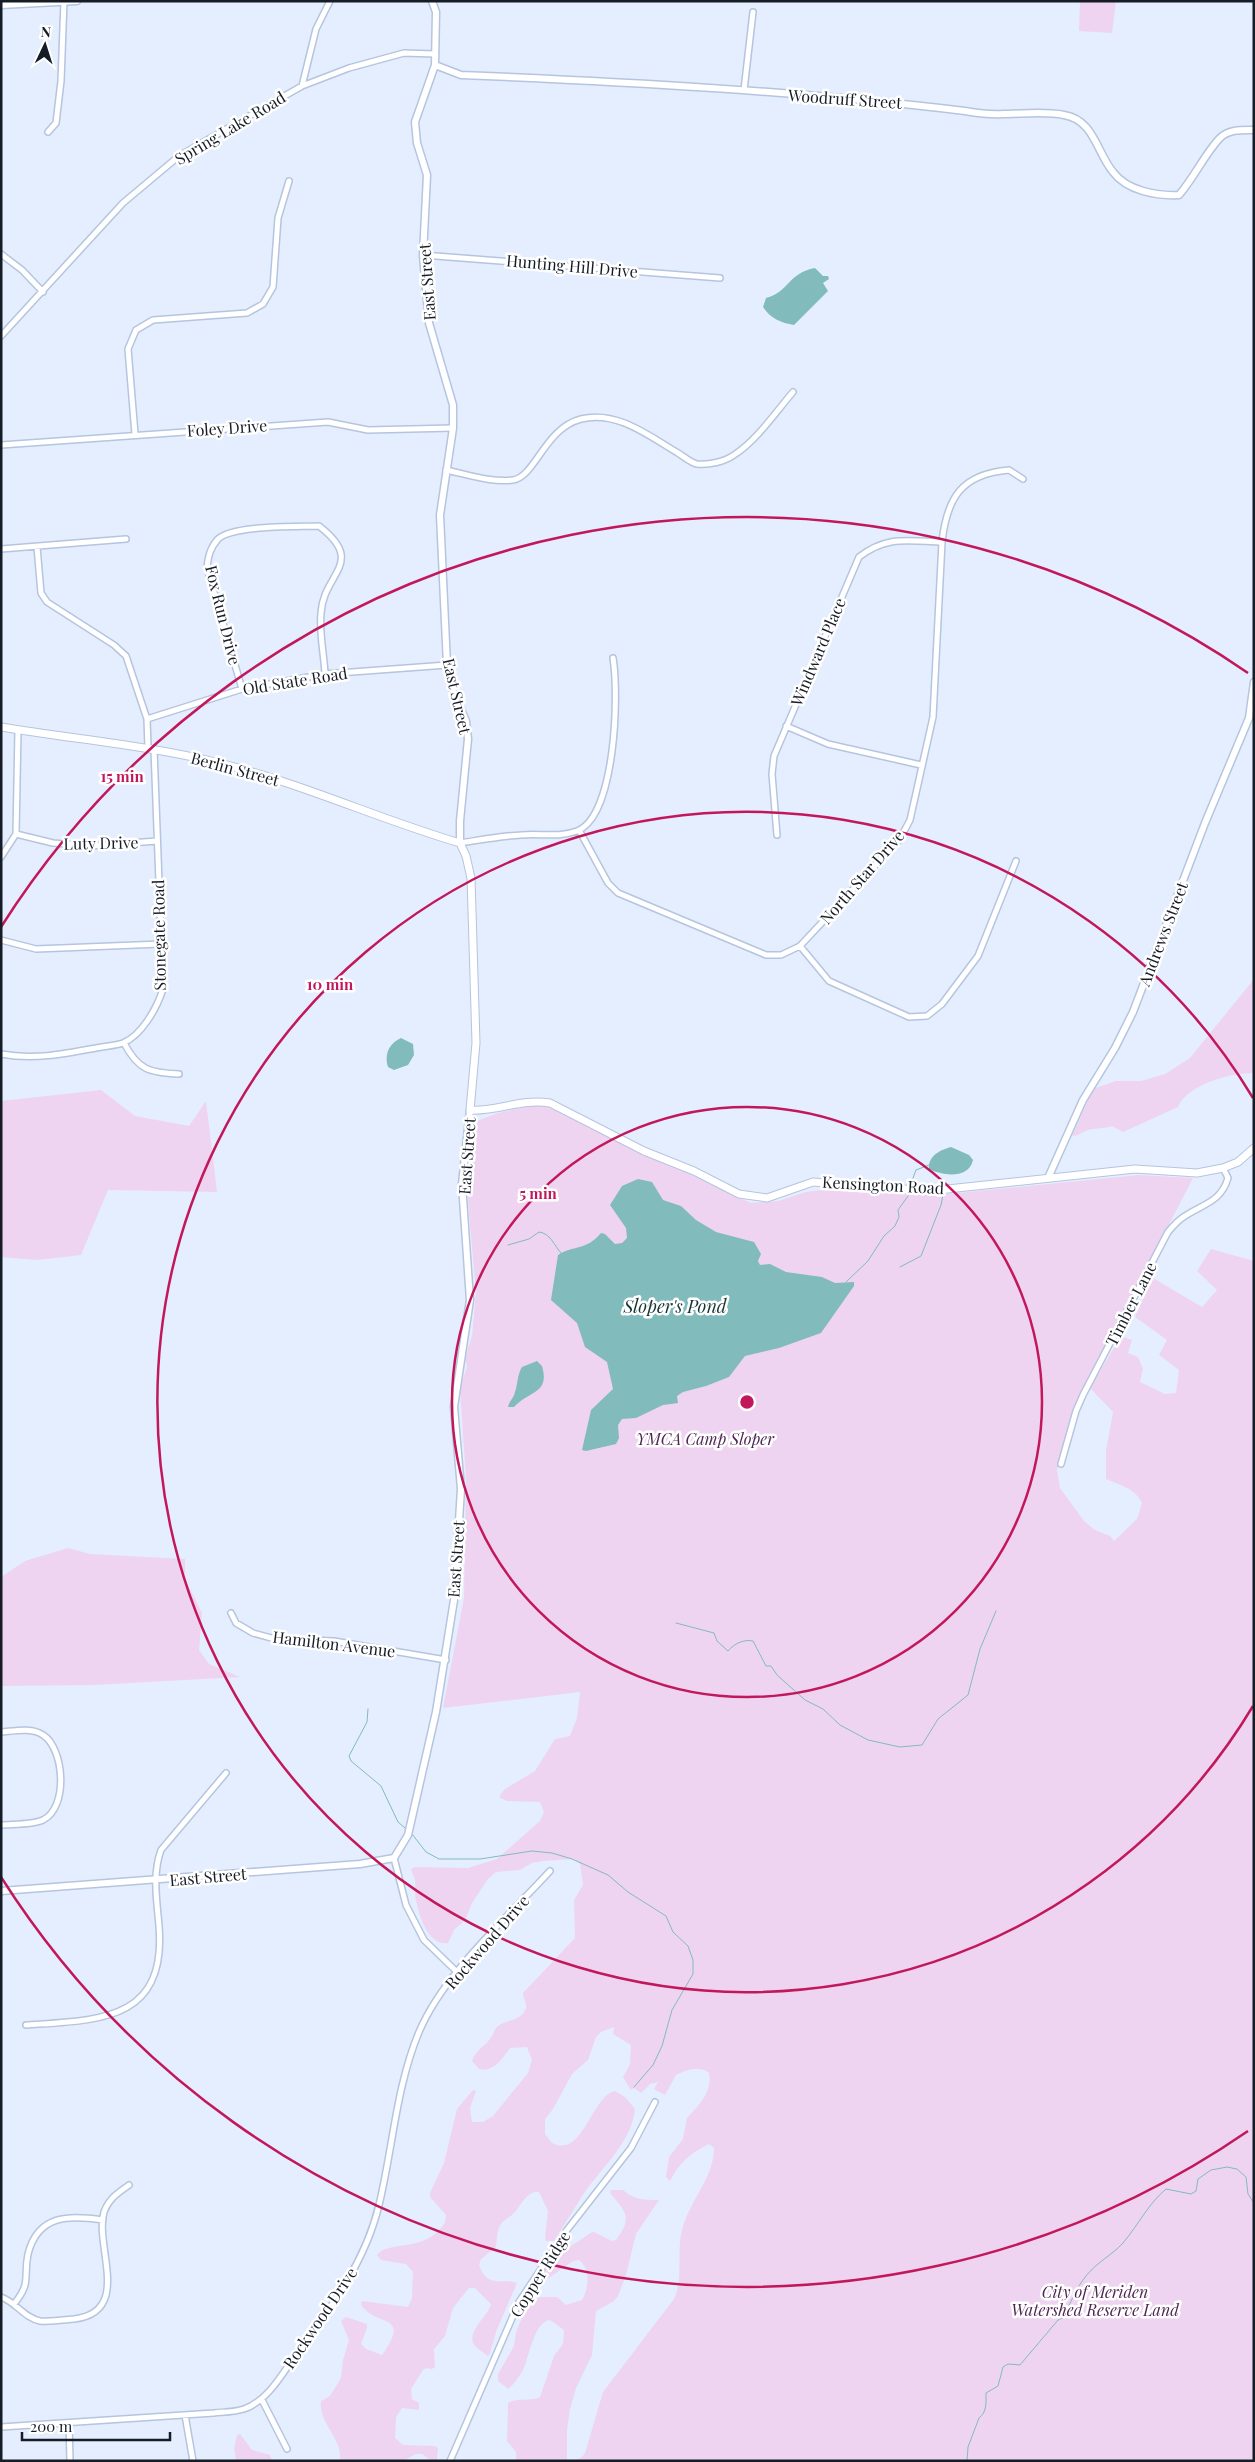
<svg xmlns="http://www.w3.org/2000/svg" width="1255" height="2462" font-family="'Playfair Display',serif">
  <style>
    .green { fill: #eed4f0 }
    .water { fill: #82bbbc }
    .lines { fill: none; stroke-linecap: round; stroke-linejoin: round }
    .stream { stroke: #82bbbc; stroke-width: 1 }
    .minor-casing { stroke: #b5c5df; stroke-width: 8 }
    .tertiary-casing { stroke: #b5c5df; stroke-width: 9 }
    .secondary-casing { stroke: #b5c5df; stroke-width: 9 }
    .minor { stroke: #fff; stroke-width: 5 }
    .tertiary { stroke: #fff; stroke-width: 6 }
    .secondary { stroke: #fff; stroke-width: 7 }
    .ring { fill: none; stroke: #c2185b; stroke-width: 2.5 }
    .labels { text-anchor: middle; stroke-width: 5; stroke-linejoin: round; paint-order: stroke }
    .street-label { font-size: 16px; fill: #161c26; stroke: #fff }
    .park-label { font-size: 16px; font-style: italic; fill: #4d2551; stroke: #fff }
    .water-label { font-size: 18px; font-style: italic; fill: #163434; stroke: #fff }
    .centre { fill: #c2185b; stroke: #fff; stroke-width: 2.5 }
    .ring-label { font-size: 15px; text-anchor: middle; font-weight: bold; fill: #c2185b; stroke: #fff; stroke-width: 5; stroke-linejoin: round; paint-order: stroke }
  </style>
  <rect width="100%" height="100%" fill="#e4eefe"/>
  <!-- green -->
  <path class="green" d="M1080,1H1116L1112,33L1079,31Z
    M1254,979V1073C1230,1073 1188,1084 1178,1107L1123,1132L1112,1126C1104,1129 1094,1128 1088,1130C1081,1132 1080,1136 1072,1136L1093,1089L1116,1081H1141L1165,1074L1190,1058Z
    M101,1090L135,1116L189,1126L206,1101L217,1192L108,1190L81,1255L38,1260L1,1257V1101Z
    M541,1104L751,1203L778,1201L806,1192L831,1189L937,1195L1139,1175L1193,1178L1078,1400L1057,1470L1060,1488L1084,1521L1095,1530L1110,1536L1114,1541L1137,1519L1142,1503C1136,1489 1120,1485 1106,1479V1451L1113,1412L1090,1388L1121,1336L1132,1340L1128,1353L1138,1357L1143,1369L1140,1382L1165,1394L1176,1393L1179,1370L1159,1355L1167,1340L1135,1317L1153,1278L1202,1307L1217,1290L1197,1271L1211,1249L1254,1261V2461H516V2452L507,2441L508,2403C518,2397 529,2402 540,2397L554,2356L563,2344L564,2330L550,2320C534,2321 529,2358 523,2370C519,2377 514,2384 508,2389L498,2381V2374L514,2346L516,2332L530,2299L534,2297H557L566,2305L582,2300C589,2288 591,2269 579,2260L573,2261L546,2280H542C543,2258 576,2245 590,2233L594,2232L612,2241L616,2240C633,2217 626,2212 610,2193L611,2190H623C634,2200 644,2200 659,2200L636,2234L626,2275L618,2296L614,2301L596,2311L592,2355L576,2388L570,2409L567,2430V2459C576,2461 580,2460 585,2453L603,2392L674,2299C684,2278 676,2253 682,2230C689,2201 714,2178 714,2148L709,2144C690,2153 679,2163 670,2181L666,2177L669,2157L683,2139L687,2118C698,2106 713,2092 709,2073C699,2065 686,2070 676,2075L665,2095L654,2089L658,2082L650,2084L641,2093L634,2088L631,2090L623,2077L630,2064L631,2045L613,2034L614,2027L601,2032L596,2037L588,2060L572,2074L553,2109L545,2119V2134L552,2143C583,2159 591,2096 615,2091L625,2097L635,2109C631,2145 599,2169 581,2198C572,2212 563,2227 554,2241H546L545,2238L548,2211L539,2192C529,2190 521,2204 516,2211C511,2218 502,2219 499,2228C496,2234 498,2241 495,2248L481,2259L479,2265C488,2290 504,2277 517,2283L496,2332L490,2353L488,2356C484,2353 478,2349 475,2346C464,2333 490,2314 491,2304L475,2288H469L453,2308L445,2336L434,2349L435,2367L432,2369L426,2368L423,2370L411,2389L412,2399L419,2403V2410L402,2408L396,2417L395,2438L403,2445L435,2446L438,2448L437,2460L431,2461L422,2454H416L403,2461H340C343,2438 318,2423 321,2401L330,2396L341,2378L343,2360L349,2340L341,2321L346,2317L367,2324V2328L361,2344L366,2349L382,2355C412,2312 377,2328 361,2305L362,2301L408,2307L412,2298L413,2272L406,2264L381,2260L377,2255C387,2241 422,2251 440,2229C444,2225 446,2221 446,2215L430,2197V2193L444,2163L457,2109L473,2090L476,2091L470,2108L472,2122H483L493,2116L528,2073L532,2060L527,2047L510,2048C503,2058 493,2073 479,2069L472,2061C476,2049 486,2046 492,2036C494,2033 494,2029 498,2026C506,2019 521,2022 526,2008C527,2003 523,1998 523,1993L575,1938L574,1900L583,1885L580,1864L574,1859L543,1861L532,1863L520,1870L496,1872L488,1879L472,1903L465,1920L454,1930L448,1943C428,1946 419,1916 416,1900C414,1894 416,1887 415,1880C414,1876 412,1873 411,1869L415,1867L468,1868L497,1859L540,1821L544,1812L540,1802L507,1801L500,1798V1795L505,1789L535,1771L555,1739L570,1736L577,1718L580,1692L443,1708L464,1598L466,1479L460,1388L467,1367L465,1357L472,1336L476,1292L468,1202L474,1122L498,1113Z
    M68,1548L90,1554L185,1559V1579L202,1613L199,1650L209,1664L240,1677L94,1685L1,1686V1577L25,1561Z
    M240,2434L252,2450L270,2455L272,2461H236L234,2448L237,2435Z"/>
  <!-- water -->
  <path class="water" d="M815,268L823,276H828L829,279L823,283L828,291L794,325C781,323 770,318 763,307L766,298C789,292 788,273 815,268Z
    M401,1038L413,1044L414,1055L408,1065L394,1070L388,1067C384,1055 389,1043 401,1038Z
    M951,1147L969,1155L973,1160C969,1179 943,1176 929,1169C928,1156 940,1150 951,1147Z
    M638,1179L652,1182L663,1200L681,1206L696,1220L716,1232L754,1242L761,1254L758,1261L760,1265L770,1264L786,1272L822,1277L835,1283L854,1282V1286L821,1333L779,1348L745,1356L729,1377L706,1386L683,1392L677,1396L678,1403L663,1405L636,1418L622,1419L618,1425L619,1438L616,1444L586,1451L582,1450L591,1410L613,1389L607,1362L585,1347L577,1323L551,1300L558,1255C573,1245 586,1251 601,1233L605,1234L615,1244L622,1243L627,1238L626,1228L610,1205L622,1186Z
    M537,1361L542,1366C550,1394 530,1390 514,1407H508C509,1401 514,1398 515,1392C518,1384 517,1375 522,1367Z"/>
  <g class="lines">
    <!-- stream -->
    <path class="stream" d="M910,1186L916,1170L929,1165
      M508,1245L529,1239L539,1232C550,1233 554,1245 561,1253
      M900,1267L921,1256L941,1205L943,1195
      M846,1282L868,1261L884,1236L895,1226L899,1217L898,1210L908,1196
      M676,1623L714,1633L717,1641L728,1651C734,1644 743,1639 753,1641L766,1666H771L777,1675L805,1700L823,1709L840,1725L868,1740L900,1747L922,1745L938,1719L968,1695L980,1649L996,1611
      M368,1709L367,1722L349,1756L351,1761L381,1786L398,1822L405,1828
      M412,1834L426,1852L439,1859H480L532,1851L552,1853L572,1859L608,1875L628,1892L666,1916L673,1932L688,1946L693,1960V1974L672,2010L662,2046L653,2065L634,2087
      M967,2461L968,2447L979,2418C987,2412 986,2403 986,2393L998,2386L1003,2367L1008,2364L1020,2365L1058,2320L1064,2317C1070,2304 1076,2288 1086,2276C1096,2263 1112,2255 1123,2243C1139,2224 1148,2204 1166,2189L1191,2194L1196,2191L1198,2179L1211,2170L1227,2167L1237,2169L1246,2177L1248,2194L1254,2203"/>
    <defs>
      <path id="minor" d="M302,86L316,29L330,1
        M744,90L753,12
        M48,132L56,123L61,81L64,1
        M1,254L22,270L43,292
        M423,255L720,278
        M1,336L123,203L179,156L302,86L349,68L404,53L435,54
        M135,434L128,349L136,330L153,320L247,313L263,304L273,287L278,218L289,181
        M1,445L328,422L368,430L453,428
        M446,470C466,474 492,483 513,480C535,477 545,428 581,419C617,410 649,436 678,453C683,456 691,463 697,464C709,465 724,462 734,455C757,440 775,413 793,392
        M37,547L41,593L47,602L114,645L126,656L147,719L148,747
        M1,549L126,539
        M242,689L207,568C208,557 210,548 218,539C233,525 297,527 319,526C367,563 323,573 321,613C319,633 324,654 325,674
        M147,719L242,689L325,674L447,665
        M786,726L828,744L921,765
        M579,830L608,883L618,893L766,955H781L800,946L900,839L910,820L933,717L942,542C947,497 962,474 1009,470L1023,479
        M16,834L53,843L90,846L157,841
        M777,835L772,774L774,756L859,557C887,535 909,541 942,542
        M460,843C480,840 501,836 521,835C540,833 558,838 577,831C616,816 619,693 613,658
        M1,857L16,834L18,730
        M1,940L36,949L161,944
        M800,946L829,981L909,1017L927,1016L942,1004L978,956L1016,861
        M124,1043C138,1070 150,1073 179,1074
        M1,1054C34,1060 64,1054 96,1048C104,1046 115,1046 123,1043C142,1035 157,1008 163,989L154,749
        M1061,1464L1076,1411L1083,1395L1168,1232C1173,1226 1178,1220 1185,1216C1203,1204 1221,1202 1228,1178L1223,1168
        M231,1613L236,1623L253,1633L275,1639L334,1641L446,1660
        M1,1732C14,1731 32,1727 43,1735C64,1748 69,1807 43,1820C32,1825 14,1824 1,1825
        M394,1858L406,1905L424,1940L457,1972
        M26,2025C98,2020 167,2022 159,1926C157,1901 152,1875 161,1850L226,1773
        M1,2297C16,2302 24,2318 40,2321C51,2322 63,2320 74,2319C133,2312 94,2246 104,2212C109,2198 118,2193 129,2185
        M14,2304C32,2282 23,2278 28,2254C38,2214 70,2215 103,2220
        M262,2400L287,2449
        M185,2415L193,2461
        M69,2423L70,2461
        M1,2427L214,2413C224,2412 235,2412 244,2409C270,2400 284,2370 300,2349C333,2305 366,2260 379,2205C393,2147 396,2087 419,2032C444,1973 507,1918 550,1871
        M450,2461L519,2302L567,2230L631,2148L655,2102"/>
      <path id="tertiary" d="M432,1L436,12L435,65L415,122L417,143L427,175L423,255L429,323L453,405V428L440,515L447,665L453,691L466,721L468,739L460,821V843
        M1,5L77,1
        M435,65L461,75C629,82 798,91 965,111C977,113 991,115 1003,114C1023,114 1044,111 1064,115C1094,120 1096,151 1113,172C1127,191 1157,196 1179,195C1194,178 1206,152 1220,138C1229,129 1242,130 1254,130
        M1048,1178L1083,1100L1115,1048L1133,1012L1205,823L1249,718L1254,682
        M1,1891L360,1864L394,1858L408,1835L436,1712L454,1600L461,1489L454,1407L470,1300L462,1184L470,1110"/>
      <path id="secondary" d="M1,727C73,739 145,745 215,762C299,782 378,819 460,843L466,856L471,878L476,1043L470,1110C498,1112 520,1098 550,1103L644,1151L694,1171L739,1194L767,1198L813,1182L929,1191L1135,1169L1197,1173L1223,1168L1238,1162L1254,1148"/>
    </defs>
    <!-- minor casing -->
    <use href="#minor" class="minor-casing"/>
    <!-- tertiary casing -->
    <use href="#tertiary" class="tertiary-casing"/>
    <!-- secondary casing -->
    <use href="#secondary" class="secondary-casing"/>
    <!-- minor -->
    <use href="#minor" class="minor"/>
    <!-- tertiary -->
    <use href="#tertiary" class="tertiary"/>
    <!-- secondary -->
    <use href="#secondary" class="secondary"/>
  </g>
  <!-- distance rings -->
  <g class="ring">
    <circle cx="747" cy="1402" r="295"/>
    <path d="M1253 1706A590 590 0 1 1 1253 1098"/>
    <path d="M1248 2131A884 884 0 0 1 1 1877M1 927A884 884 0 0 1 1248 673"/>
  </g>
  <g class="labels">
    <!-- street labels -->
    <g class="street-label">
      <text transform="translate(845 99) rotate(4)" y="6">Woodruff Street</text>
      <text transform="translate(230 128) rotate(-31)" y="6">Spring Lake Road</text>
      <text transform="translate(572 266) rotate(5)" y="6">Hunting Hill Drive</text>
      <text transform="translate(427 282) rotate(-94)" y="6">East Street</text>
      <text transform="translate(227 428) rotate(-4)" y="6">Foley Drive</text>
      <text transform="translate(223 615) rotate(76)" y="6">Fox Run Drive</text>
      <text transform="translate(818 652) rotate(-67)" y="6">Windward Place</text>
      <text transform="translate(295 681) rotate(-9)" y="6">Old State Road</text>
      <text transform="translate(457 696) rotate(77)" y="6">East Street</text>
      <text transform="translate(235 769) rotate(15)" y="6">Berlin Street</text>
      <text transform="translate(101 843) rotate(-1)" y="6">Luty Drive</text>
      <text transform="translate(862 877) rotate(-49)" y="6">North Star Drive</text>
      <text transform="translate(1163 934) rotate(-69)" y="6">Andrews Street</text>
      <text transform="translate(159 935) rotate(-91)" y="6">Stonegate Road</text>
      <text transform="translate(467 1156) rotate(-86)" y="6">East Street</text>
      <text transform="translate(883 1185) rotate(3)" y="6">Kensington Road</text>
      <text transform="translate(1131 1304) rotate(-63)" y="6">Timber Lane</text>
      <text transform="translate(456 1559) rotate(-86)" y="6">East Street</text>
      <text transform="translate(334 1644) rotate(7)" y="6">Hamilton Avenue</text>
      <text transform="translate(208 1877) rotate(-5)" y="6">East Street</text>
      <text transform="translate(487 1942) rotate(-49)" y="6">Rockwood Drive</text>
      <text transform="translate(540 2274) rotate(-58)" y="6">Copper Ridge</text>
      <text transform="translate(320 2318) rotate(-56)" y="6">Rockwood Drive</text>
    </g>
    <!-- park labels -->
    <g class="park-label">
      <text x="705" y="1445">YMCA Camp Sloper</text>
      <text x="1095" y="2298">City of Meriden<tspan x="1095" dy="18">Watershed Reserve Land</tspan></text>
    </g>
    <!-- water labels -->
    <g class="water-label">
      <text x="675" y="1313">Sloper's Pond</text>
    </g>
  </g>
  <circle cx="747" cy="1402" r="8" class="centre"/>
  <g class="ring-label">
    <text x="122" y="782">15 min</text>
    <text x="330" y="990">10 min</text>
    <text x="538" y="1199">5 min</text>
  </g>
  <!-- border -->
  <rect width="1255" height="2462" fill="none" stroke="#161c26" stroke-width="5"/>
  <!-- north arrow -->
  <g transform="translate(45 45) rotate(4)" stroke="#ffffff" stroke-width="4" paint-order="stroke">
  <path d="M0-4L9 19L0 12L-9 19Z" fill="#161c26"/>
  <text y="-8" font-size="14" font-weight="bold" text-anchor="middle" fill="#161c26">N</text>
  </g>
  <!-- scale -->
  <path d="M22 2432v8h148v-8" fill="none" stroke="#161c26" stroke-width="2.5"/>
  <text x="30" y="2432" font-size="15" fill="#161c26" stroke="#ffffff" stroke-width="4" paint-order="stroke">200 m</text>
</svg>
